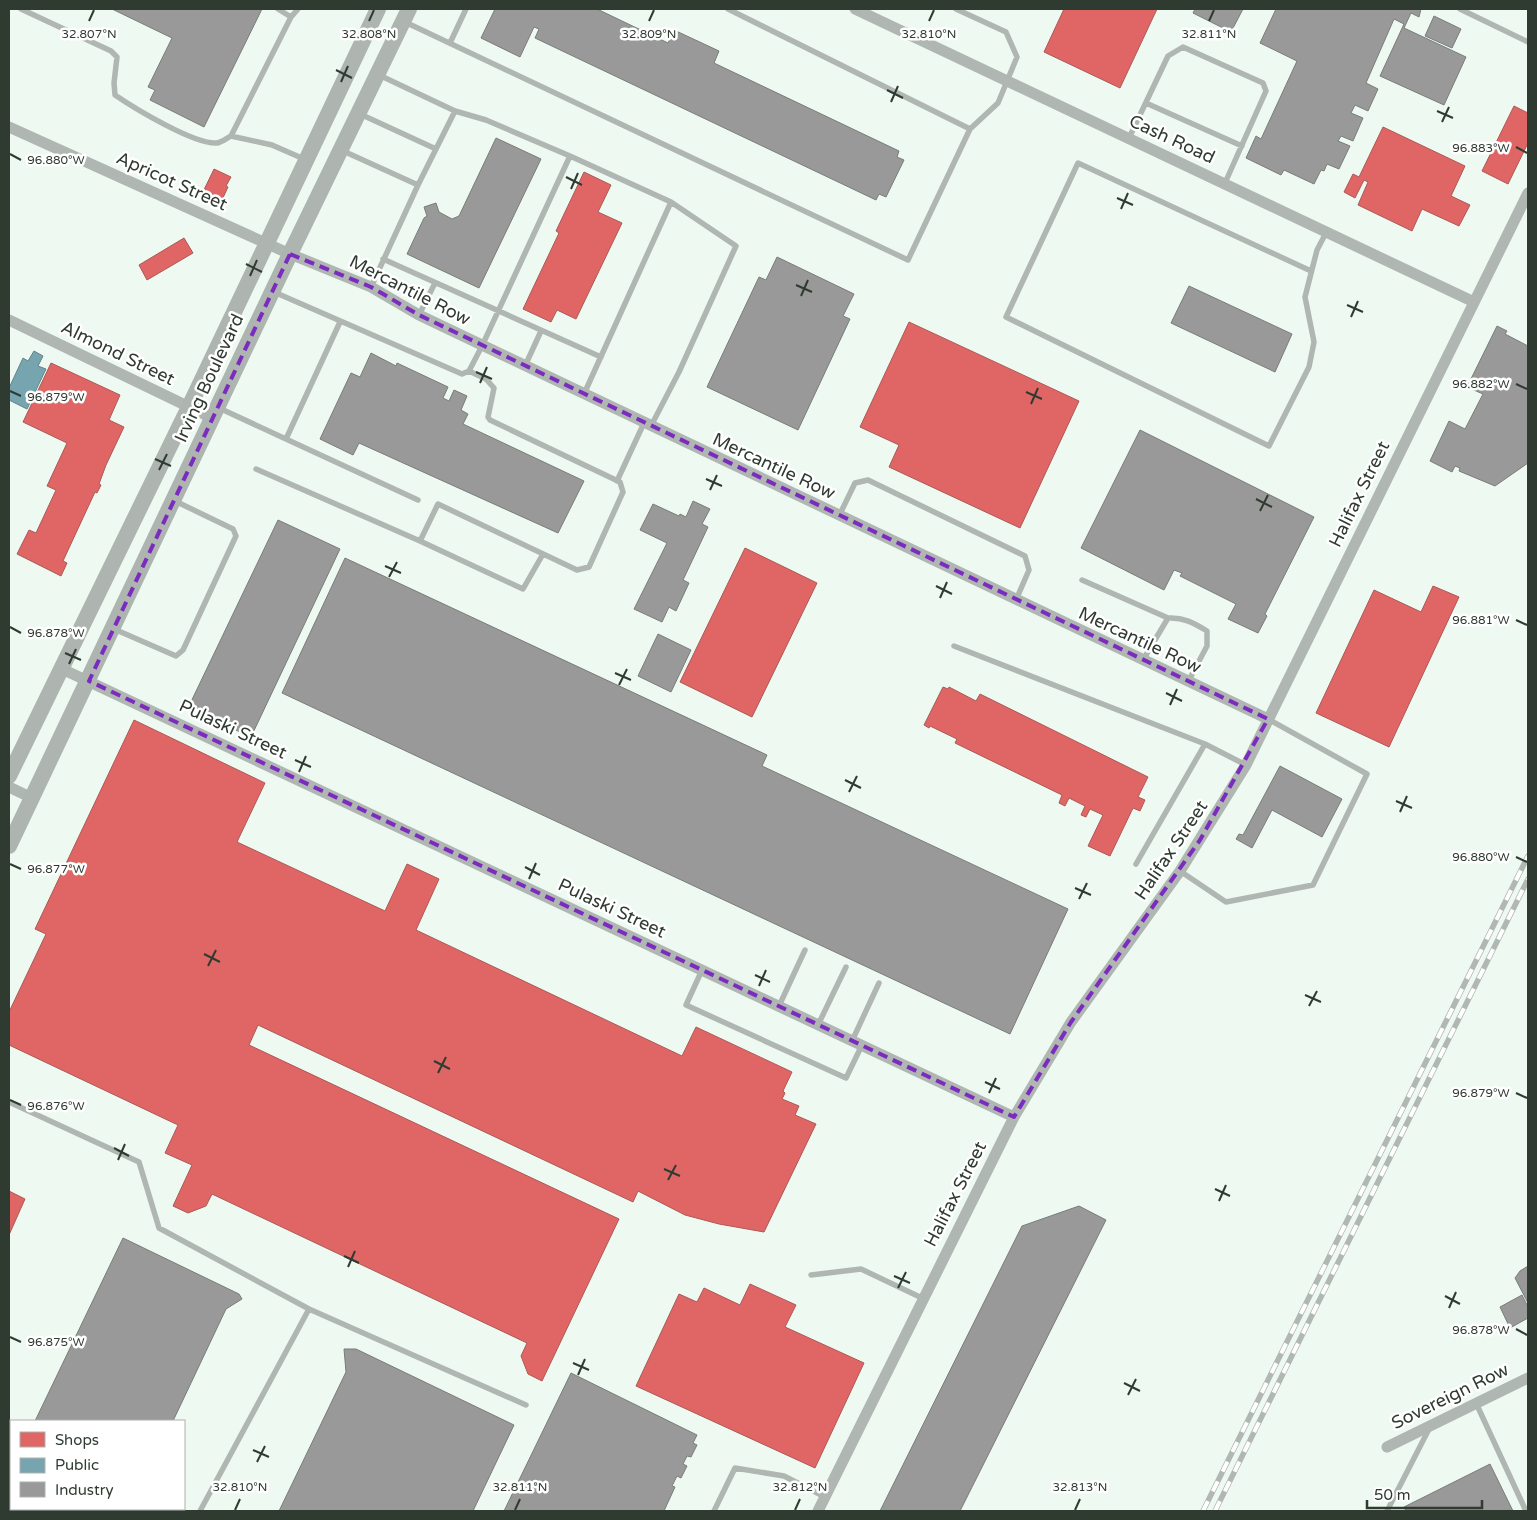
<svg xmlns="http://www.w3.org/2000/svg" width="1537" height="1520" font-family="'Varela Round',sans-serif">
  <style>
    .shops { fill: #e06666; stroke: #ab5956 }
    .public { fill: #76a5af; stroke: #618589 }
    .industry { fill: #999; stroke: #797d7a }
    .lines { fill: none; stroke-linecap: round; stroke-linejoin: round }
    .lane { stroke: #b0b6b1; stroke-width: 5.5 }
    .street { stroke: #b0b6b1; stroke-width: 11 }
    .secondary { stroke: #aeb5b0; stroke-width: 16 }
    .rail-casing { stroke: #b1b7b2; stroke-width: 5.5 }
    .rail { stroke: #fff; stroke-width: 4; stroke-dasharray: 11; stroke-linecap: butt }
    .marked { fill: none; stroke: #7b2cbf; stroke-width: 4; stroke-dasharray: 10 6; stroke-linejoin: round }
    .ticks { fill: none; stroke: #2f3b31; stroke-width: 2 }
    .labels { text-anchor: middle; stroke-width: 5; stroke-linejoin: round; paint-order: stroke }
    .street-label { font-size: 18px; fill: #2f3b31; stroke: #fff }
    .ticks-label { font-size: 12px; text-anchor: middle; fill: #2f3b31; stroke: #fff; stroke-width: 5; stroke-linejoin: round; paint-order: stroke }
  </style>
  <rect width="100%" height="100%" fill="#eef9f1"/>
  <!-- shops -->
  <path class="shops" d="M1064,9H1157L1120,88L1044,52Z
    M1514,106L1528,113V143L1508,184L1482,171Z
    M1383,127L1465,166L1451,196L1470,205L1459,226L1422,209L1412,231L1358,205L1368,182L1364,180L1355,198L1344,192L1353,174L1359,177Z
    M214,169L231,177L226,186L228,187L221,202L218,205L213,203L214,200L202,194Z
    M584,172L611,185L598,212L622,223L576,319L557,310L551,322L523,309L559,233L556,231Z
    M184,238L193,253L147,280L139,265Z
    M909,322L1079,401L1020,528L889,467L899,445L860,427Z
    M51,363L120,395L109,420L124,427L106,465L99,484L101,485L97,493L95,492L63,561L67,563L61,576L17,554L29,530L36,533L56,490L47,486L67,443L23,422Z
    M745,548L817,583L752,717L680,682Z
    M1433,586L1459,597L1389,747L1316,713L1374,590L1421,612Z
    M943,687L948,689L949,687L976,701L980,694L1148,777L1138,797L1145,800L1140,811L1133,808L1110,856L1088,846L1103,815L1090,809L1086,817L1081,815L1085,806L1069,798L1065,806L1059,803L1062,795L955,743L957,739L930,726L929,728L924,725Z
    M134,720L265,783L237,842L385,911L407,864L439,879L416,930L682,1056L696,1027L792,1072L783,1091L785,1093L782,1099L799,1106L795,1115L816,1124L764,1232L719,1224L685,1215L638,1191L633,1202L258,1025L249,1045L619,1219L542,1381L528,1374L521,1356L527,1343L212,1194L206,1206L188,1213L173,1206L192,1165L165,1153L178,1125L9,1045V1012L46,934L35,929Z
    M9,1191L25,1199L9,1235Z
    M750,1284L796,1305L785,1327L864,1363L815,1468L636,1386L679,1294L697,1302L704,1288L740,1305Z"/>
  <!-- public -->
  <path class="public" d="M34,351L43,356L38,366L46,369L27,409L9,400V388L23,358L28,361Z"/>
  <!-- industry -->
  <path class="industry" d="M112,9H262L204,127L150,100L155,90L148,87L172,38Z
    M495,9H597L668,43L674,30L719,51L714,63L899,151L897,157L904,160L886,197L879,194L876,200L535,38L539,29L534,27L520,57L481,38Z
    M1195,9H1243L1231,32L1193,13Z
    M1276,9H1421L1419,17L1411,13L1404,28L1466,57L1444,105L1380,76L1404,24L1394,19L1366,83L1378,89L1368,111L1355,105L1351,113L1363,118L1353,141L1341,136L1338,141L1350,146L1339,169L1327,164L1324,171L1321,170L1314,184L1284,170L1281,175L1246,158L1256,136L1261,139L1297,61L1260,43Z
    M1434,16L1461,29L1452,48L1425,36Z
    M496,138L541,159L479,288L407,254L424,218L427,216L424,207L436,203L439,212L452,219L459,216Z
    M777,257L854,294L843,316L850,319L798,430L707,387L759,277L766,280Z
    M1189,286L1292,334L1275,372L1171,323Z
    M1497,326L1507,331L1505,334L1528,346V463L1495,486L1459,471L1460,468L1455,466L1452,472L1430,461L1449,421L1465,429L1483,394L1467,387Z
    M371,353L396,366L397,363L448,387L443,398L449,401L454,390L467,396L461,410L468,414L463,424L584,481L558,533L359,443L353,455L320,439L351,373L360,377Z
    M1140,430L1314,517L1265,614L1267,616L1258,633L1228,619L1236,604L1180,576L1182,573L1174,570L1164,590L1081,548Z
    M693,501L710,509L702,524L708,527L683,580L689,583L676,611L669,607L662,622L634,609L667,543L640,530L653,504L679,516L680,514L686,517Z
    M278,520L340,549L251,737L188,708Z
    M345,558L767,755L762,766L1068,909L1010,1034L282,693Z
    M658,634L691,650L671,692L638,676Z
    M1280,766L1342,799L1322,837L1272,810L1252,848L1236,839L1239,834L1243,835Z
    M1079,1206L1106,1220L960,1511H880L1022,1226Z
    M123,1238L239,1294L242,1299L226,1309L173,1421H35Z
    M1528,1266V1303L1515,1278L1520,1271Z
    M1522,1295L1528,1307V1318L1510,1328L1500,1307Z
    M344,1349H356L514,1425L473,1511H279L346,1372Z
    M571,1373L697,1435L693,1443L697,1445L691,1457L687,1456L683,1464L687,1466L681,1478L677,1476L672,1486L675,1487L664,1511H504Z
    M1490,1464L1513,1511H1406L1404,1507Z
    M11,1470V1509H131L129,1511H9V1475Z"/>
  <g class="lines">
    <!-- lane -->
    <path class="lane" d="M21,9L111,51L117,57L114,83L115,95C134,108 195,145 217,143C222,142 227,138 231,136L291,17L278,9
      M728,9L970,129L998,103L1017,57L1006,32L956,9
      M1460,9L1528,42
      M291,17L298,9
      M405,22L908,260L970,129
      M450,43L466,9
      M1146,103L1242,146
      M360,114L436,149L455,111
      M231,136L272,145L304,159
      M1129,138L1168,56L1183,47L1263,83L1266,91L1225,183
      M341,150L418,185L436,149
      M570,156L671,202L736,246L679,372L651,426
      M383,259L601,357
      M1311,271L1078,163L1006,317L1269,446L1309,367L1314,342L1305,297L1317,250L1327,231
      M371,287L418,185
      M274,292L462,374L469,371L482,346L570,156L486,120L455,111L379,75
      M419,315L435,283
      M525,366L541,331
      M584,394L671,202
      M219,408L418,500
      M286,439L340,322
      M256,469L420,541L438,504L577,570L589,567L623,492L620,482L490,420L488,417L494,388L486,379L469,371
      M617,481L644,423
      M839,516L855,483L868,480L1025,556L1029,570L1016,600
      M420,541L523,589L543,554
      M1082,580L1168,618
      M114,629L176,656L183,650L236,536L233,529L175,501
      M954,646L1205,744L1246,765
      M1143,660L1168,618C1183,617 1194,623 1207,631V646L1188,682
      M1136,864L1205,744
      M1180,871L1226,902L1313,885L1367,774L1268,719
      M702,970L686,1005L846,1078L862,1045
      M779,1006L805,950
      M818,1025L846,967
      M852,1041L879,983
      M9,1102L139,1162L159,1228L309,1309
      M811,1275L861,1269L922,1298
      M1476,1403L1526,1511
      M200,1511L309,1309L526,1405
      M714,1511L735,1468L784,1476L825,1497
      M1387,1511L1430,1427"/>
    <!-- street -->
    <path class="street" d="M855,9L1474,302
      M9,127L290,254L371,287L419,315L1268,719
      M9,320L212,418
      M60,668L1014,1117
      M9,787L32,798
      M1387,1447L1528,1378
      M818,1511L1014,1117L1071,1022L1180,871L1246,765L1528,193"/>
    <!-- secondary -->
    <path class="secondary" d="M9,776L189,407L378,9
      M9,846L290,254L409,9"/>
    <defs>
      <path id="rail" d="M1203,1511L1528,856
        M1215,1511L1528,879"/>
    </defs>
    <!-- rail casing -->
    <use href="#rail" class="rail-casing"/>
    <!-- rail -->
    <use href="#rail" class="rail"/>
  </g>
  <!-- marked area -->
  <path class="marked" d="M290,254L371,287L419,315L1268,719L1200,840L1071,1022L1014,1117L89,681Z"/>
  <!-- ticks -->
  <path class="ticks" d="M89,21L94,10M369,21L374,10M649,21L654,10M929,21L934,10M1209,21L1214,10M336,70L352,78M341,82L348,66M887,90L903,98M891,102L898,86M1437,111L1453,118M1442,122L1449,107M1516,147L1527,153M10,154L21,160M566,177L582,185M571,189L578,173M1117,198L1133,205M1121,209L1128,193M246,264L262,272M250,276L257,260M796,285L812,292M801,296L808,280M1347,305L1363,312M1351,317L1358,301M476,372L492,379M480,383L487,367M1516,384L1527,389M10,391L21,396M1026,392L1042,399M1031,404L1038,388M155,459L171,466M159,470L167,454M706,479L722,486M710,490L717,475M1256,499L1272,507M1260,511L1268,495M385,566L401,573M389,577L397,562M936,586L952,594M940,598L947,582M1516,620L1527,625M10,627L21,633M65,653L81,660M69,664L76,649M615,673L631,680M619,685L627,669M1166,693L1182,701M1170,705L1177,689M295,760L311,767M299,772L306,756M845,780L861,788M849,792L857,776M1396,801L1412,808M1400,812L1407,796M1516,857L1527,862M10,864L21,869M525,867L540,875M529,879L536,863M1075,888L1091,895M1079,899L1087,883M204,954L220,962M208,966L216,950M755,975L770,982M759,986L766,970M1305,995L1321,1002M1309,1006L1317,991M434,1061L450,1069M438,1073L446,1057M985,1082L1000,1089M989,1093L996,1078M1516,1093L1527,1098M10,1100L21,1105M114,1148L129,1156M118,1160L125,1144M664,1169L680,1176M668,1180L676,1165M1215,1189L1230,1196M1219,1201L1226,1185M344,1256L359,1263M348,1267L355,1251M894,1276L910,1283M898,1288L906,1272M1445,1296L1460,1304M1449,1308L1456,1292M1516,1329L1527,1335M10,1337L21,1342M573,1363L589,1370M578,1375L585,1359M1124,1383L1140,1391M1128,1395L1136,1379M253,1450L269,1457M257,1462L265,1446M235,1510L240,1499M515,1510L520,1499M795,1510L800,1499M1075,1510L1080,1499"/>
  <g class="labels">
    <!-- street labels -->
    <g class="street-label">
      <text transform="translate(1172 139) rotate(25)" y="6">Cash Road</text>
      <text transform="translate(172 181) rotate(24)" y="6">Apricot Street</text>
      <text transform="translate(410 290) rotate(27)" y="6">Mercantile Row</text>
      <text transform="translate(118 353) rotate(26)" y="6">Almond Street</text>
      <text transform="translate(209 378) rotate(-65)" y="6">Irving Boulevard</text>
      <text transform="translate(774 466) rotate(25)" y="6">Mercantile Row</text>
      <text transform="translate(1359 494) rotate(-64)" y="6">Halifax Street</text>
      <text transform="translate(1140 640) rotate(25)" y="6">Mercantile Row</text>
      <text transform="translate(233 729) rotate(25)" y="6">Pulaski Street</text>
      <text transform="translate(1171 850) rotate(-56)" y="6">Halifax Street</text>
      <text transform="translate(612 908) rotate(25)" y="6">Pulaski Street</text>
      <text transform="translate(955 1194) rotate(-63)" y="6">Halifax Street</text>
      <text transform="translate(1450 1396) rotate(-26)" y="6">Sovereign Row</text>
    </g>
  </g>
  <g class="ticks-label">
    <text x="89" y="38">32.807°N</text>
    <text x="369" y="38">32.808°N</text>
    <text x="649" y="38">32.809°N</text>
    <text x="929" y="38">32.810°N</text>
    <text x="1209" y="38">32.811°N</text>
    <text x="1481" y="152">96.883°W</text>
    <text x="56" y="164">96.880°W</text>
    <text x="1481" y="388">96.882°W</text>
    <text x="56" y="401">96.879°W</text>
    <text x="1481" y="624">96.881°W</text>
    <text x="56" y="637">96.878°W</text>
    <text x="1481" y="861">96.880°W</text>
    <text x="56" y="873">96.877°W</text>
    <text x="1481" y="1097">96.879°W</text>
    <text x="56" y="1110">96.876°W</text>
    <text x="1481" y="1334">96.878°W</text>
    <text x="56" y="1346">96.875°W</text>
    <text x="240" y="1491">32.810°N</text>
    <text x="520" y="1491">32.811°N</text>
    <text x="800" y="1491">32.812°N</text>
    <text x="1080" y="1491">32.813°N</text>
  </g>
  <!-- border -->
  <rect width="1537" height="1520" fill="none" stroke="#2f3b31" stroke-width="20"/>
  <!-- legend -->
  <rect x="10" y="1420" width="175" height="90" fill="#ffffff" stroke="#acb1ad"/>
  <rect x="20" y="1432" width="25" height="15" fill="#e06666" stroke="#acb1ad"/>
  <text x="55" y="1445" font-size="15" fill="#2f3b31">Shops</text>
  <rect x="20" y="1458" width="25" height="15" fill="#76a5af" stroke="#acb1ad"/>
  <text x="55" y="1470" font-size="15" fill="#2f3b31">Public</text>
  <rect x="20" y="1482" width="25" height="15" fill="#999999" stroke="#acb1ad"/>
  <text x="55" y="1495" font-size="15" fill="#2f3b31">Industry</text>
  <!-- scale -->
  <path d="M1367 1500v8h115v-8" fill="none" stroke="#2f3b31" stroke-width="2.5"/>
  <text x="1374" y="1500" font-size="15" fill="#2f3b31" stroke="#ffffff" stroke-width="4" paint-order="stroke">50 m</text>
</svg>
